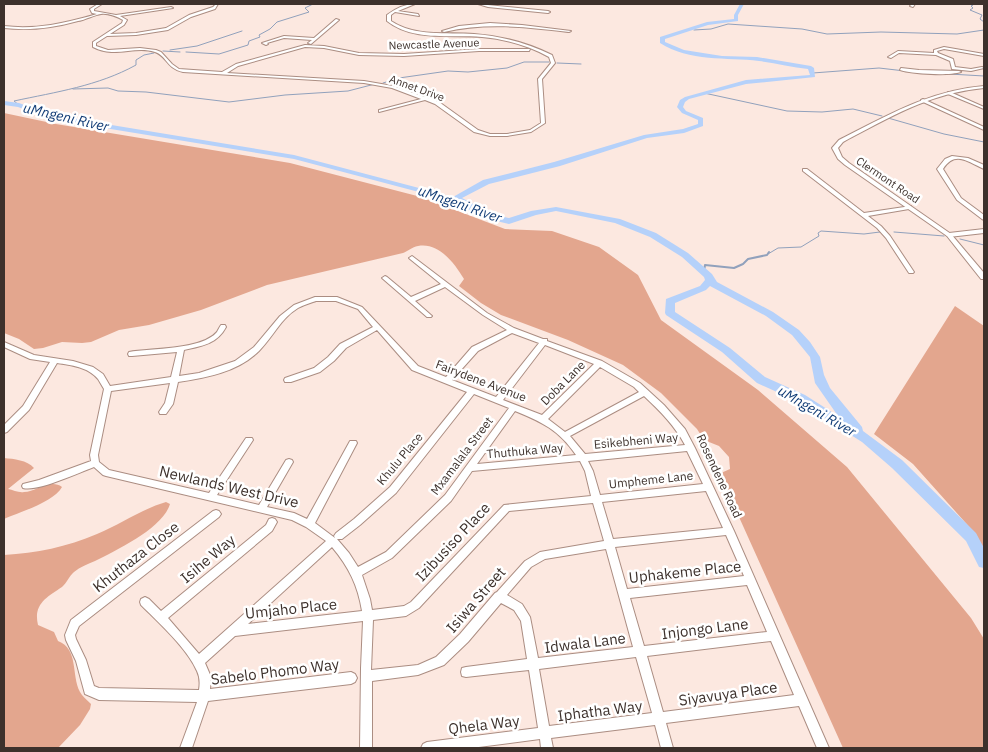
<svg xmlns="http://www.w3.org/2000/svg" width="988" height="752" font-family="'IBM Plex Sans',sans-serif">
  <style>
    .forest { fill: #e3a68e }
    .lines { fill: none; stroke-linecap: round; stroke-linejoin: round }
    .stream-far1 { stroke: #91a1bc; stroke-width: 1 }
    .stream { stroke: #91a1bc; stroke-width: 2 }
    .river { fill: #b5d1fa; fill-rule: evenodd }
    .minor-casing { stroke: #ab8d82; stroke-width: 2 }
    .tertiary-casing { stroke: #ab8d82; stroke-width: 2 }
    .minor { fill: #fff; fill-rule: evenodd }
    .tertiary { fill: #fff; fill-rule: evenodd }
    .labels { text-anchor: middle; stroke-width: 5; stroke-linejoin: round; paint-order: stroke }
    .far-street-label { font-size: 11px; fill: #3d312c; stroke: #fff }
    .street-label { font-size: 12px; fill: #3d312c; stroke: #fff }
    .water-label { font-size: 14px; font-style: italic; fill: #113c76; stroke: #fff }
    .near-street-label { font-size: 15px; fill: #3d312c; stroke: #fff }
  </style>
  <rect width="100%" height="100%" fill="#fce8e0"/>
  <!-- forest -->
  <path class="forest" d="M4,113L56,124L290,163L421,197L505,229L552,231L599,247L638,275L661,320L758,390L847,467L971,618L984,639V748H843L721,477V473L730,469L729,457L719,446L704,440L697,429L661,393L623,365L568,340L501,315L481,303L459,286L464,279C455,264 439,242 418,246C412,247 408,251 403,253L267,285L201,310L149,325L119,330L91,342L82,343L62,342L43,348L34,349L19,339L4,333Z
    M955,306L984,326V549L972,530L913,464L874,434Z
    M4,458C14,459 27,460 34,468L8,489C13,490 19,493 24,492C36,492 50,478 62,487C54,502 20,512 4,519Z
    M166,502L170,504C163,528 117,550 95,561C88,564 80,567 74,572C69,576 67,583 62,587C47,597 33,604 38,625L54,632L58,641C79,649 71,675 80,692C82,696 87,700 91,704L90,709L80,725L58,748H4V555C36,553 67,547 97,534C121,524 142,509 166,502Z"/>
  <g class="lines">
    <!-- stream-far1 -->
    <path class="stream-far1" d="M970,4L973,5L971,6L973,8L970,10L982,15L980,19L984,22
      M694,30L711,29L728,24L802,29L827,34L881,32L957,34L984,30
      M170,50L197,46L242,31
      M163,51L180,52
      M186,52L219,54L248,45L249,41L260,37L259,35L270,29L277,22L309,12L305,8L313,4
      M557,63L581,64
      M813,73L879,68L922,73
      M949,74L984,76
      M383,83L399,78L448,71L468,72L507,68L524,62H549
      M73,89L108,88L118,91L146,92L229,102L285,95L348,91L375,84
      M704,93L787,111L822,112L853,109L882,116
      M20,106L14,101C56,92 98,86 136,65V60L144,55L154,53
      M888,118L944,134L984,142
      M894,232L944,236
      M960,239L984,245
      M768,254L778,248L801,247L819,236L818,233L821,231L864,234L880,232"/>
    <!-- stream -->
    <path class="stream" d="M704,271L705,265L734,268L743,264L748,259L767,255L769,252"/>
    <!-- river -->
    <path class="river" d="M740,4H744L738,15V21L708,25L665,39V42L684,50L722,56L757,57L811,66L814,68L815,77L746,84L689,99L685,102L683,107L686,111L703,118V126L684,133L647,138L560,166L489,184L462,198L494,215L509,218L531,211L556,207L620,219L656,233L688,253L712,274L717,282L773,312L799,330L810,342L820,357L824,375L830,388L862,427L863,431L902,460L976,533L984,548V568L979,567L966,541L892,468L862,442L797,401L757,383L722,352L666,315L665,313L666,299L700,286L705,280L704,277L682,257L650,237L615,223L556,211L536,215L509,224L488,219L459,205L434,196L294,159L80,124L60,118L40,115L18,107L4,105V101L19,103L43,112L61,114L81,120L294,155L453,197L483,180L554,162L644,135L683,129L698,124V120L682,113L677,107L680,100L685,97L746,80L810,75L808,69C792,67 775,63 759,61C727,57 689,62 660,43V37L707,22L734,19V15ZM710,286L766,316L792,335L810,357L815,383L838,416L805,395L765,377L730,348L675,312V303L706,290Z"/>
    <defs>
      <path id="minor" d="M98,4H102L94,9V11L116,15L171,7L173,8L120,16L127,20L124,25L110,34L136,33L166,28L189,15L213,7L216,4H218L215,9L191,17L168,30L136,35L107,36L96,43V46L108,50L140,48L156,50L161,52L172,64L179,69L222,72L236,64L305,45L324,46L359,53L404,54L479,49H530L529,51H479L404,56L359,55L324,48L305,47L238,66L227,73L364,81L393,86L439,102L478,130L490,134H507L530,130L541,123L538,79L551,63L549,57C529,46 505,39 482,37C451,34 413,42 387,21V15C395,9 404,4 415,4L398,11L418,14L419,16L395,12L391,15V21C415,37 446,32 474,34C501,36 528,43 552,55L555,63L542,79L545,123L531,132L507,136H490L474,132L435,104L425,100L379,112V110L421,99L392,88L364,83L183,72C166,68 167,56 155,52C134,45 116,59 93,47V42L122,23L123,20C118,17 108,13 101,14C94,15 85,20 78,21C53,28 29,31 4,28V26C36,30 66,23 97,14L92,13L90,9Z
        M478,4L548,11L550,12L548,13L488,7Z
        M912,4H915L913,7L910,6Z
        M336,19L339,20L311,44L308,43L312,40L284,38L267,43L268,44L266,45L262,43L284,36L314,38Z
        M490,23L522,25L571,31L569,32C527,27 486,22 444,32L442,31L459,26Z
        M944,47L984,54V56L944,49L937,51L938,53L953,59L955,67L971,69L982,67L984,68L971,71L952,69L950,61L936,55L899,53L891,58L888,57L898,51L934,53V50Z
        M901,68L919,70L959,71L961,72C949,76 913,74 900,70Z
        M948,92H950L984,107V109L948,94Z
        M923,99L984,127V130L921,101V100Z
        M952,156L968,158L984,165V169C968,162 955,150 943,169L961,198L984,215V220L982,219L957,200L937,169L945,159Z
        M803,169H807L864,213L911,206V208L909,209L868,216L881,226L890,236L914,272L913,273H909L886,238L877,228L803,171Z
        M984,229V233L949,237L946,235L949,233Z
        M412,256L487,313L514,328L543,339H547V341L602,361L640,383L664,405L685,429L695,448L734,531L829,748H817L799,706L666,723L673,748H661L655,725L551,738L553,748H541L540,739L471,748H421L423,744L427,742L538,728L529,670L466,677L462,676L461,672L462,668L466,667L527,659L521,621L514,610L501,603L468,642L444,665L418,675L372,681V748H360L361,668L363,621L235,636L205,663L211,677L210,689L351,672L355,674L357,678L355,682L351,684L208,701L192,748H180L197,702L99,700L85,694L76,661L66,640L65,635L71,620L213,511L216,510L219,511L221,514L219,517L79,626L75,635L76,639L86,660L94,686L99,688L199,690C200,684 200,677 197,671C187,648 159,623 141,605L140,602L141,599L145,597L149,599L161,611L266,525L269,519L272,518L275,519L277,522L272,531L168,618L199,654L326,541L306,527L292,520L106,476L103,475L94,467C78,473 37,492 23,488L22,486L23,484L39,480L91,461L90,455L104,389C102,386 100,382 98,379C88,367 71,365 57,363L29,410L7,432L4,433V425L23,406L50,362L30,359L4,347V342L34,355L73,361L93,367L103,374L110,386L171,377L177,352L132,356H129L128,354L129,352C151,348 202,350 217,332C218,330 219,328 221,325H225L226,327C217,344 202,346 184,350L179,376L199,373L235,361L254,347L280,316L294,305L315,297H337L362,307L418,366L446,377L472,347L507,330L483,315L445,287L415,301L432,316L431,317H427L382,278L385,276L387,277L411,297L441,284L410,259L409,258ZM316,301H336L358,309L373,327L340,344L328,357L314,368L285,378L284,380L285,382H291L320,372L334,361L346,348L377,330L412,370L467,392L390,487L354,519L336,533L334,536L335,538L315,523L357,443L356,441H350L307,519L294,513L267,507L293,462L292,460L289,459L286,460L259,505L217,495L253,440L252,438H246L209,493L109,470L99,462L98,455L111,391L170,383L165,403L159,412L160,414H166L173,404L178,382C206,378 238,372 259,351C273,337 281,318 298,308C303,305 310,303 316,301ZM512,333L539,343L496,397L452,380L478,351ZM545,345L594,364L542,415L503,400ZM600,367L634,387L639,392L565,432L548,419ZM474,394L509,408L445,495L386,552L358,567L349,553L337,539H342L360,525L396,493ZM644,396C660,411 675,426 685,445L585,454L570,436ZM515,411C542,422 559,430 576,455L477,464ZM687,451L703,484L600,495L593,471L588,461ZM580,461L585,471L591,496L504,505L411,602L404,606L372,610L370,599L362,575L392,558L451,501L472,471ZM706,491L723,528L613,539L602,502ZM593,503L604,541L540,552L525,561L497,592L495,593L460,634L436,657L418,665L371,670L373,620L406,616L419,608L509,511ZM726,535L744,576L627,589L615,547ZM332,547C349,567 358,586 362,611L248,624ZM606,549L633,647L538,658L530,617L522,604L507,595L531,567L545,559ZM747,585L767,632L644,646L630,598ZM771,641L794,695L663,712L647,656ZM636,657L652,713L549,726L539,669Z"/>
      <path id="tertiary" d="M984,86V88C930,93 890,117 843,142L838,148L842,157L849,163L951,234L984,273V279H981L947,236L845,165L838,159L832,148L839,140C886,116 931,90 984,86Z"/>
    </defs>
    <!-- minor casing -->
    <use href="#minor" class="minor-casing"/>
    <!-- tertiary casing -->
    <use href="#tertiary" class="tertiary-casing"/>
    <!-- minor -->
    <use href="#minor" class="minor"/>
    <!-- tertiary -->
    <use href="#tertiary" class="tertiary"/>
  </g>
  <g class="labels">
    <!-- far-street labels -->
    <g class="far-street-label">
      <text transform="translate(434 44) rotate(-2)" y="4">Newcastle Avenue</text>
      <text transform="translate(417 88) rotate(20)" y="4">Annet Drive</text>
      <text transform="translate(888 180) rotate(34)" y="4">Clermont Road</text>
    </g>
    <!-- street labels -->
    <g class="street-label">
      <text transform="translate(481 381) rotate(21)" y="4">Fairydene Avenue</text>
      <text transform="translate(563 383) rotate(-45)" y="4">Doba Lane</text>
      <text transform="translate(636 441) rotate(-5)" y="4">Esikebheni Way</text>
      <text transform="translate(525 451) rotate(-5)" y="4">Thuthuka Way</text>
      <text transform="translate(462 456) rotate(-53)" y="4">Mxamalala Street</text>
      <text transform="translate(400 459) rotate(-50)" y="4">Khulu Place</text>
      <text transform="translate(719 476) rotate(65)" y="4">Rosendene Road</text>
      <text transform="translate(651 480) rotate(-6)" y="4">Umpheme Lane</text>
    </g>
    <!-- water labels -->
    <g class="water-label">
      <text transform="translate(66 117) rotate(13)" y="5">uMngeni River</text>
      <text transform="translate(460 204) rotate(19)" y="5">uMngeni River</text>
      <text transform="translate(817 411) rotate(30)" y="5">uMngeni River</text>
    </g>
    <!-- near-street labels -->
    <g class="near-street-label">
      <text transform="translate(229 487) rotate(13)" y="5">Newlands West Drive</text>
      <text transform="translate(453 542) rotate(-47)" y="5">Izibusiso Place</text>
      <text transform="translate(136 557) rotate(-38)" y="5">Khuthaza Close</text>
      <text transform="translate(208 559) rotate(-40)" y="5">Isihe Way</text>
      <text transform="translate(685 572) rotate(-6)" y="5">Uphakeme Place</text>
      <text transform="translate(476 600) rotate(-49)" y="5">Isiwa Street</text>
      <text transform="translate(291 609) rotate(-6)" y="5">Umjaho Place</text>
      <text transform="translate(705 629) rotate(-7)" y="5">Injongo Lane</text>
      <text transform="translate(585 643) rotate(-7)" y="5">Idwala Lane</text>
      <text transform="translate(275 672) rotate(-7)" y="5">Sabelo Phomo Way</text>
      <text transform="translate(728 694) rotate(-8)" y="5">Siyavuya Place</text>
      <text transform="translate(600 711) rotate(-7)" y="5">Iphatha Way</text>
      <text transform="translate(484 725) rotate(-7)" y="5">Qhela Way</text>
    </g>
  </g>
  <!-- border -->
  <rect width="988" height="752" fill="none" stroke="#3d312c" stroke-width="10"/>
</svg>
